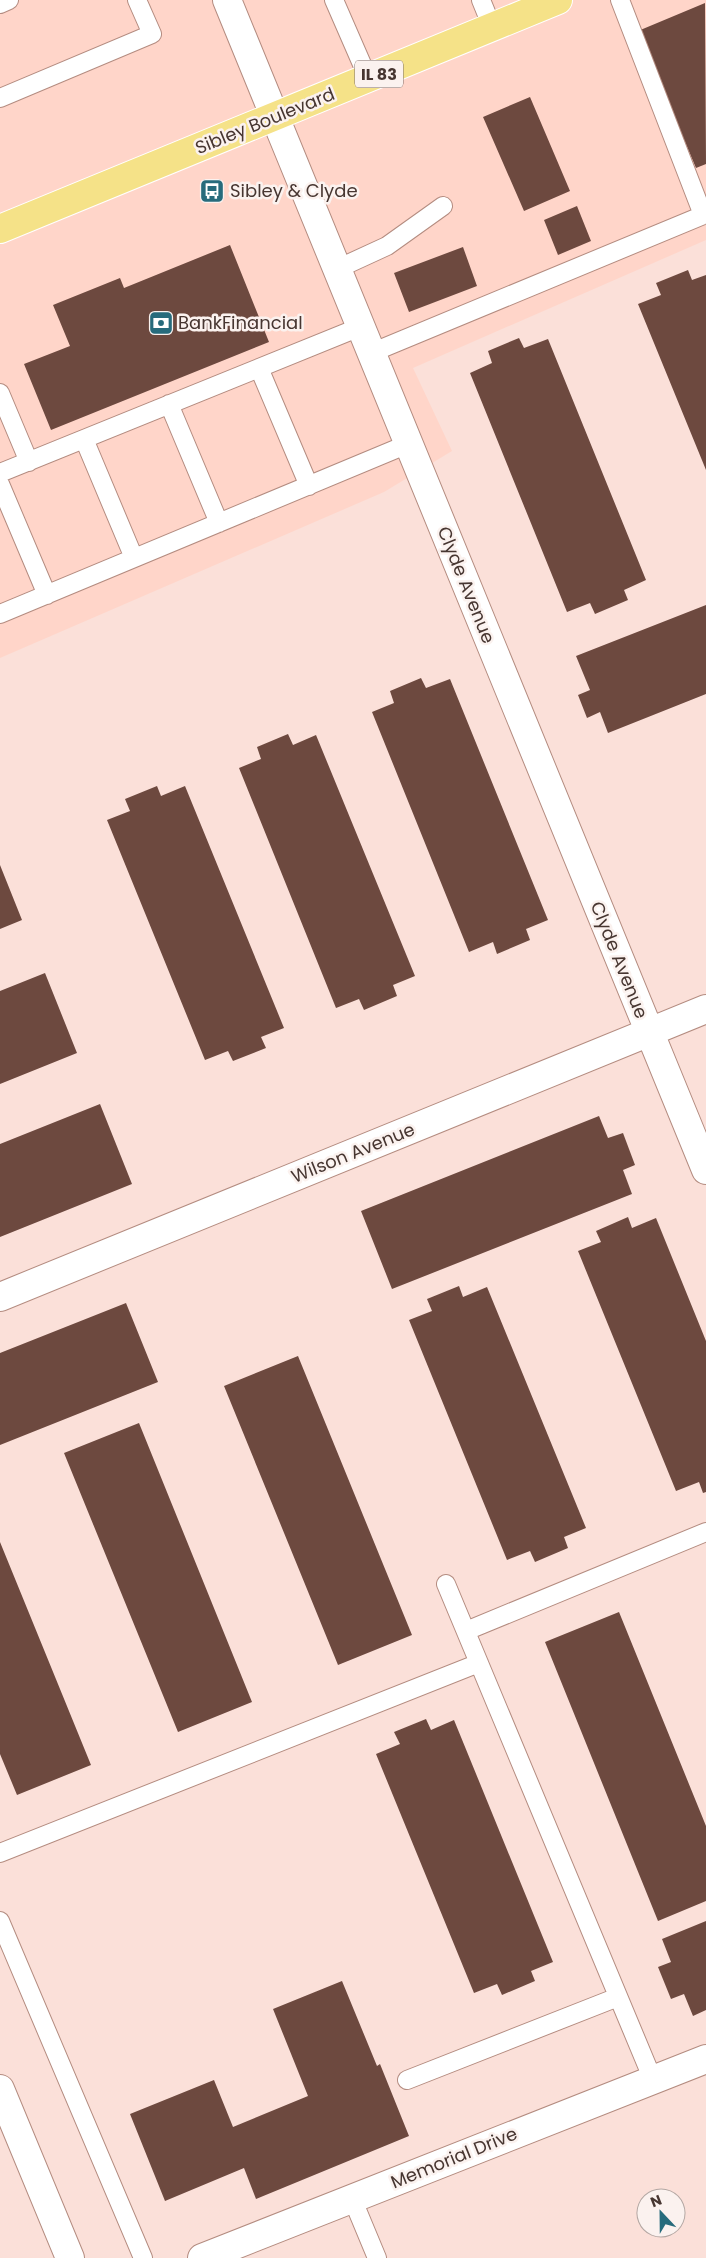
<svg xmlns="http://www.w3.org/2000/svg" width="706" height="2258" font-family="Poppins,sans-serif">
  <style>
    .built { fill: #ffd5c9 }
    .building { fill: #6d493f }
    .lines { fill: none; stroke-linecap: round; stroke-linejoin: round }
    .lane-casing { stroke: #b48c80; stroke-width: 20 }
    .street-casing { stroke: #b48c80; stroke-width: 30 }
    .primary-casing { stroke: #fff; stroke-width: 30 }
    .lane { stroke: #fff; stroke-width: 18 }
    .street { stroke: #fff; stroke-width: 28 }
    .primary { stroke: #f5e288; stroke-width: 28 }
    .labels { text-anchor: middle; stroke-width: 5; stroke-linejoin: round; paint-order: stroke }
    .shield { fill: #fbf2ef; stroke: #7d6e6a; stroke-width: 1 }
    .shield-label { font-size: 16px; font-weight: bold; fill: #473631 }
    .street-label { font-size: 18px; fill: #473631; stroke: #fbf2ef }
    .poi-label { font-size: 18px; fill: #473631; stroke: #fbf2ef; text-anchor: start }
  </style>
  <rect width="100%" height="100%" fill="#fbe0d9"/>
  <!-- built -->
  <path class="built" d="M0,0H706V240L413,368L452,451L384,492L0,658Z"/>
  <!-- building -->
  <path class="building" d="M705,3L706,164L696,168L638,31Z
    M530,97L570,191L524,211L483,117Z
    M577,206L591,241L558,255L544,220Z
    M230,245L269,342L51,430L24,364L70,346L53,305L120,278L124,288Z
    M463,247L477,286L409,312L394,273Z
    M688,270L692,280L706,275V470L638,304L661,295L656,283Z
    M519,338L524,348L548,339L646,580L624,590L628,600L595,614L590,603L567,612L470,373L492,363L488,351Z
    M706,605V694L608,733L600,712L587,718L578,695L590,690L576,656Z
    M421,678L426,688L450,679L548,920L526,929L530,940L497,954L493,942L469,952L372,712L394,703L390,691Z
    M288,734L293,745L316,735L415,976L393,985L397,996L364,1010L359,999L336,1008L239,768L261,759L257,747Z
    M157,786L161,796L185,786L284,1028L261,1037L266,1048L233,1061L228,1051L205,1060L107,820L130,811L125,799Z
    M0,865L22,920L0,929Z
    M45,973L77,1053L0,1084V991Z
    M100,1104L132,1184L0,1237V1144Z
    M599,1116L608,1138L623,1133L635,1165L623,1170L632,1194L392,1289L361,1211Z
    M628,1217L632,1228L656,1218L706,1341V1492L703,1493L699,1482L676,1491L578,1251L601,1242L596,1231Z
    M459,1286L463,1297L487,1287L586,1528L564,1537L568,1548L535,1562L530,1551L507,1560L409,1320L432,1311L427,1299Z
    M126,1303L158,1382L0,1445V1353Z
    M298,1356L412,1635L338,1665L224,1386Z
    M139,1423L252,1702L178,1732L64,1453Z
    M0,1542L91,1765L17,1795L0,1754Z
    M619,1612L706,1826V1901L658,1921L545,1642Z
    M426,1719L431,1730L454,1720L553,1962L531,1971L535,1981L502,1995L497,1984L474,1993L376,1754L400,1744L394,1732Z
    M706,1921V2010L693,2016L684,1994L671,1999L658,1967L671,1962L662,1939Z
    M342,1981L377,2066L380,2064L409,2136L256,2199L244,2168L165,2201L130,2114L214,2080L233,2127L308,2096L273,2009Z"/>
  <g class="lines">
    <defs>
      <path id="lane" d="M334,0L368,78
        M481,0L492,27
        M620,0L703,215
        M0,4L9,0
        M0,98L152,34L137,0
        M337,269L387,246L443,206
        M371,353L706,214
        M259,368L309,486
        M0,393L29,462
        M169,404L219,523
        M84,439L134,558
        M0,473L360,327
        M0,484L47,595
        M0,614L408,444
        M446,1584L653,2080
        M466,1631L706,1532
        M0,1853L479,1663
        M0,1921L143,2258
        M407,2080L618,1997
        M352,2198L377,2258"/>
      <path id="street" d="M227,0L706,1170
        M0,1297L706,1009
        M0,2089L70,2258
        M202,2258L706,2059"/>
      <path id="primary" d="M0,229L558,0"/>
    </defs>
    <!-- lane casing -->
    <use href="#lane" class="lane-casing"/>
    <!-- street casing -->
    <use href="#street" class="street-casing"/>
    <!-- primary casing -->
    <use href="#primary" class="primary-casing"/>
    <!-- lane -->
    <use href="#lane" class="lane"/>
    <!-- street -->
    <use href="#street" class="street"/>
    <!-- primary -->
    <use href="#primary" class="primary"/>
  </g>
  <!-- icons -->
  <defs>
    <symbol id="bus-square" viewBox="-11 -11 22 22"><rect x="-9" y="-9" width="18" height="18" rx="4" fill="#276b7c" stroke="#fbf2ef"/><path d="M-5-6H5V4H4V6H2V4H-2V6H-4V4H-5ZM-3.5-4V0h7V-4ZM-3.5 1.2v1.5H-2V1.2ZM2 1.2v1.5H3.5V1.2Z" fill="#fff"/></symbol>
    <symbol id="bank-square" viewBox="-11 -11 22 22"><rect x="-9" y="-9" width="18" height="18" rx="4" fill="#276b7c" stroke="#fbf2ef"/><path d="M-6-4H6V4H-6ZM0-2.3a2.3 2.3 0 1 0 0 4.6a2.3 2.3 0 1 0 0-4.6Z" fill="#fff"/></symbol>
  </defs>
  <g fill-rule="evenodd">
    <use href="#bus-square" x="198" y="177" width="28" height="28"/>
    <use href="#bank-square" x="147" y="309" width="28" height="28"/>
  </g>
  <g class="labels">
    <!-- shield labels -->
    <rect class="shield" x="355" y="60.5" width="48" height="27" rx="4"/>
    <g class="shield-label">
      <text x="379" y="80">IL 83</text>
    </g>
    <!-- street labels -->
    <g class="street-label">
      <text transform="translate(265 121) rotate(-22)" y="6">Sibley Boulevard</text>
      <text transform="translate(466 585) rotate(68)" y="6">Clyde Avenue</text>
      <text transform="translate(619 960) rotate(68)" y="6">Clyde Avenue</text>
      <text transform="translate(353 1153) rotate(-22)" y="6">Wilson Avenue</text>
      <text transform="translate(454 2158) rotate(-22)" y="6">Memorial Drive</text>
    </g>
    <!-- poi labels -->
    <g class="poi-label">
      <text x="230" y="197">Sibley &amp; Clyde</text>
      <text x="178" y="329">BankFinancial</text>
    </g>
  </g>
  <!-- north arrow -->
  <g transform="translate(661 2213) rotate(338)"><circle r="24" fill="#fbf2ef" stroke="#b3a7a3"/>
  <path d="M0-4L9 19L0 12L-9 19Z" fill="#276b7c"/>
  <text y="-8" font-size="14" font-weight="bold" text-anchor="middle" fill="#473631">N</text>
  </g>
</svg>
